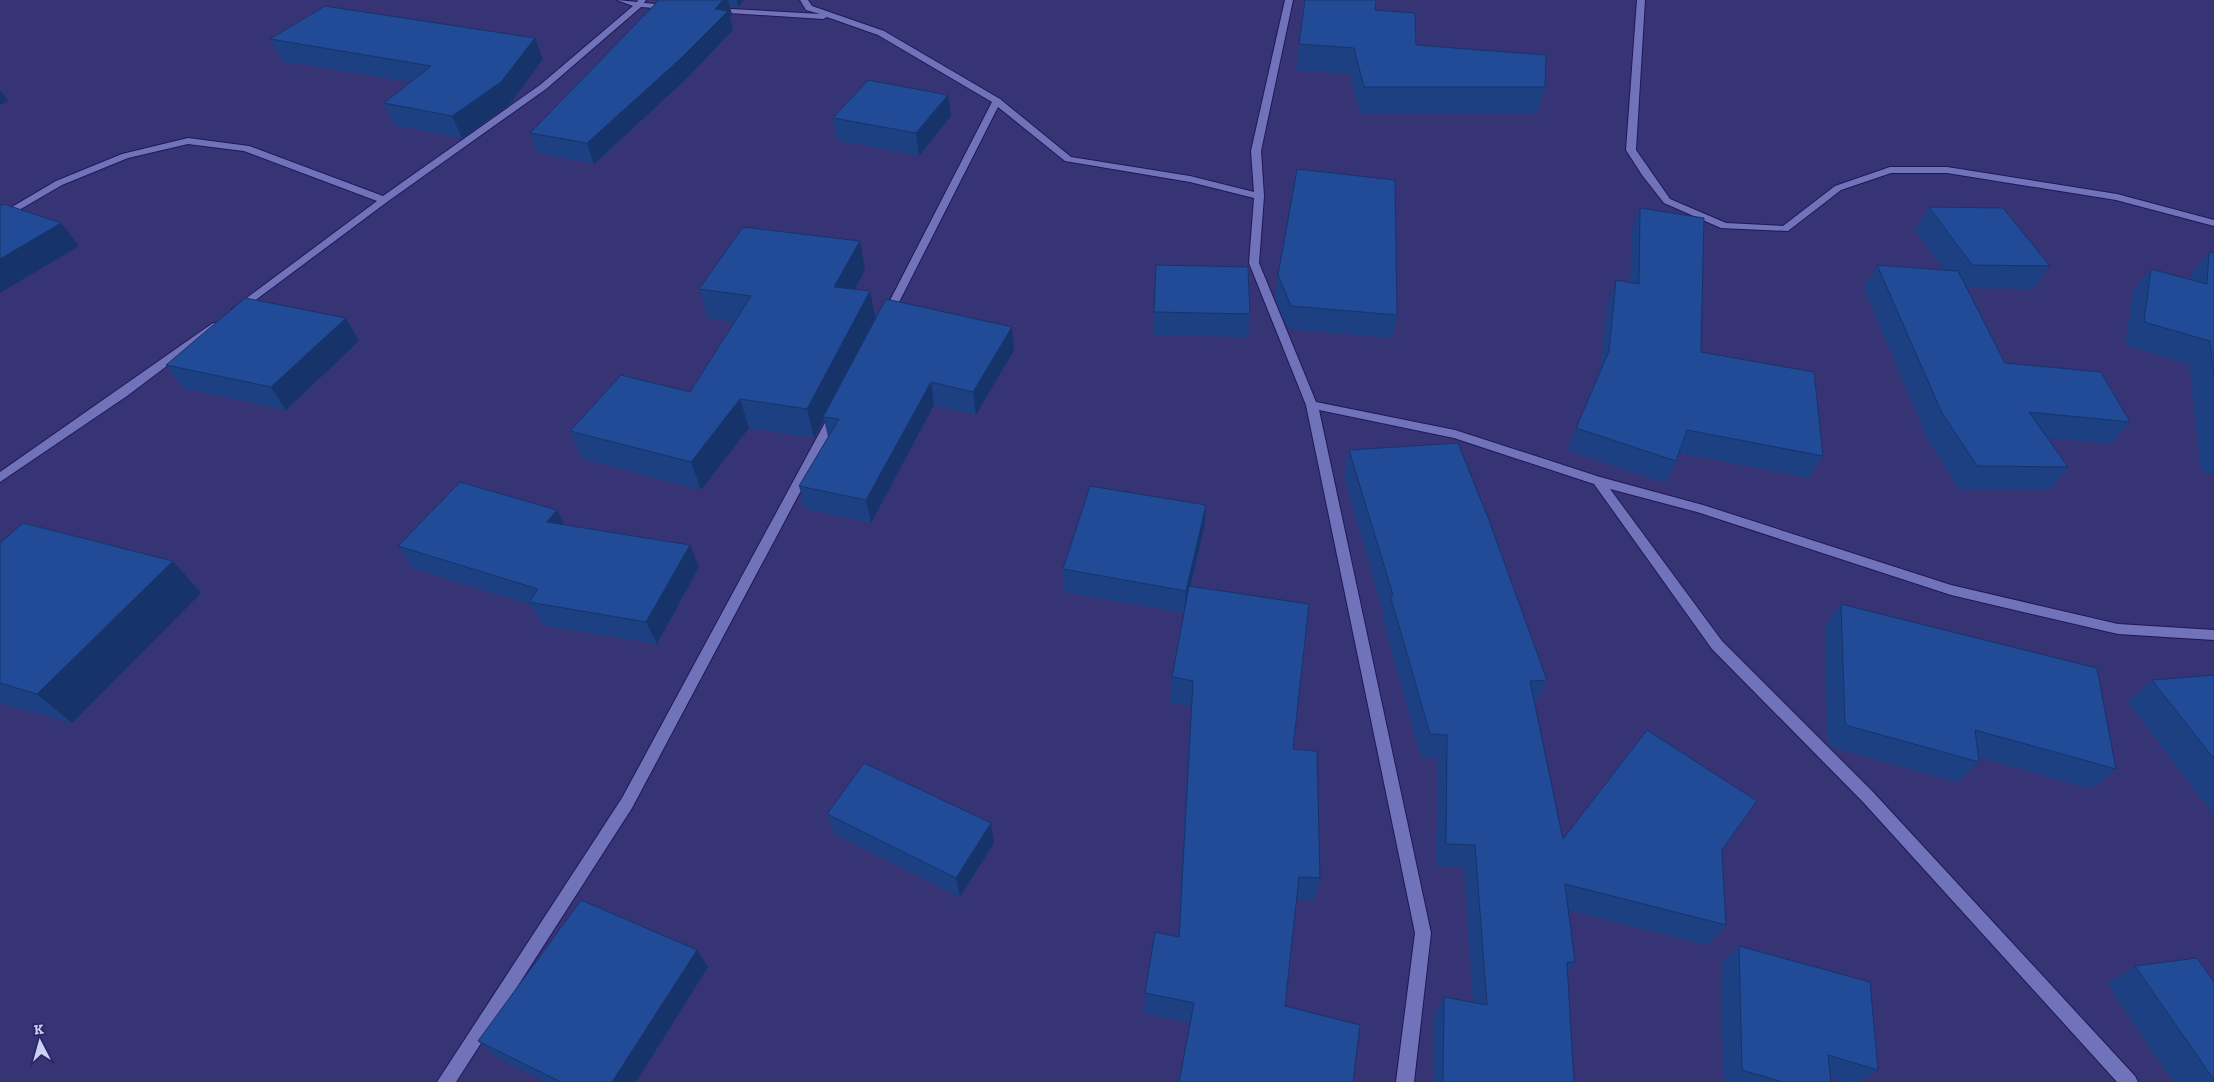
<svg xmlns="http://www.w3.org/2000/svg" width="2214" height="1082" font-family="'Zilla Slab',serif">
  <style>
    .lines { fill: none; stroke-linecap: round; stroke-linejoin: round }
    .street-casing { stroke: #201857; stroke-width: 2 }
    .street { fill: #7173ba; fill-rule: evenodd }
    .wall { fill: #1c4082 }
    .shaded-wall { fill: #17346a }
    .building { fill: #214a97; stroke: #17346a }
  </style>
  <rect width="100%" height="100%" fill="#373475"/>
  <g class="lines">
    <defs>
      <path id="street" d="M617,0L637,2L638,0H646L644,3L668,5L672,7L668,9L641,7L546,89L387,202L241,311L237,312L232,309L377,201L244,151L188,144L128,158L62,185L0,221V214L56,181L122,154L188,138L249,146L383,196L540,85L633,6Z
        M800,0H808L812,6L884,31L1000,99L1071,157L1190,176L1254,192L1251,151L1285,0H1293L1261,151L1264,196L1259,263L1316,402L1455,430L1600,477L1703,505L1951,585L2118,624L2214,630V640L2118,634L1951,595L1697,512L1610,489L1722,641L1873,792L2135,1076L2138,1082H2117L1863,802L1712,649L1594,484L1454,438L1319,410L1431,933L1414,1082H1396L1415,933L1306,405L1249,263L1254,198L1190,182L1065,161L998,107L892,316L891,318H883L882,316L992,102L878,35L827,17L823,19L713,12L709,10L713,8L820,14L806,10Z
        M1637,0H1645L1636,150L1670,199L1726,223L1783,226L1835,186L1890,167H1947L2117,194L2214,220V226L2116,200L1947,173H1891L1841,190L1788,231L1721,228L1664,203L1642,175L1626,150Z
        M213,323L217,324L218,326L217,328L127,396L0,482V472Z
        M834,413L840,417L632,808L456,1082H437L622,798L828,417Z"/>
    </defs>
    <!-- street casing -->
    <use href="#street" class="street-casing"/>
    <!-- street -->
    <use href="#street" class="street"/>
  </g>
  <!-- wall -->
  <path class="wall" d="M659,0H744L738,7L730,6L732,15L730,17L733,30L685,80L594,164L538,153L530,133Z
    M1305,0L1375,10L1416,45L1545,87L1537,114H1360L1350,74L1296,70Z
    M270,39L543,59L510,104L462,138L394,125L384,103L410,82L282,61Z
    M951,116L919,156L837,140L833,118Z
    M1929,207L2050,266L2033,289L1967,288L2005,363L2130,422L2110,444L2048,438L2068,467L2049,490L1959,489L1926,436L1864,288L1877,265L1944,270L1915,230Z
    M1640,208L1701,352L1823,456L1809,478L1679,453L1676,461L1665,483L1567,450L1600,371L1608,302L1616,280L1630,282L1632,230Z
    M2209,252L2214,253V475L2201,472L2189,364L2125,345L2133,291L2151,269L2190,280L2191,275Z
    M1156,265L1250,314L1248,337L1153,335Z
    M865,270L854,289L870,291L875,318L1012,327L1014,350L976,415L934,405L871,523L805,509L799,486L828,437L824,419L814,438L749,428L701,490L583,459L570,431L690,392L735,322L708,318L699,289Z
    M1278,275L1397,315L1392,338L1288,329L1275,298Z
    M359,341L286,410L183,388L166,365Z
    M1349,450L1547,680L1535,704L1563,839L1722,850L1726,925L1707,945L1568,910L1575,962L1567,972L1574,1082H1433L1434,1017L1444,997L1473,1003L1464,867L1436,866L1438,759L1421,758L1383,620L1384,616L1344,476Z
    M1206,505L1204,528L1191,586L1293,749L1320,878L1313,901L1297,899L1191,1023L1144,1013L1145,993L1178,936L1191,706L1170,703L1172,677L1184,613L1064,592L1063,569Z
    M565,525L699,567L657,644L542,625L531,605L413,568L398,546Z
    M0,543L173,561L201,593L72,723L0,703Z
    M1841,604L2116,769L2091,789L1978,757L1979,762L1957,782L1831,747L1827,744L1825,626Z
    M2214,675V813H2212L2128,702L2152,680Z
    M827,814L991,823L994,843L960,897L834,834Z
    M1739,946L1878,1070L1860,1082H1846L1830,1077L1831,1082H1723L1721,964Z
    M697,950L708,967L636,1082H546L496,1057L478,1041Z
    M2135,966L2214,982V1082H2173L2107,984Z"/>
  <!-- shaded-wall -->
  <path class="shaded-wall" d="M723,0H728L732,15L730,17L733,30L685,80L594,164L587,143Z
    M737,0H744L738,7Z
    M535,38L543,59L510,104L462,138L452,116Z
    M0,90L8,101L0,105Z
    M948,95L951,116L919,156L916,133Z
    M61,223L79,246L0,293V259Z
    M860,241L865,270L840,316L834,287Z
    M870,291L876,320L823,417L824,419L814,438L807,409Z
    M346,318L359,341L286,410L271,387Z
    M1012,327L1014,350L976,415L973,392Z
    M931,382L934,405L871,523L866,500Z
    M740,399L749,428L701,490L691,462Z
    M1206,505L1204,528L1184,613L1186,591Z
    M557,510L569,533L547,522Z
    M690,545L699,567L657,644L646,622Z
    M173,561L201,593L72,723L37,694Z
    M991,823L994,843L960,897L956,878Z
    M697,950L708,967L636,1082H612Z"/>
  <!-- building -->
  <path class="building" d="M659,0H723L715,9L728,11L679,60L587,143L530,133Z
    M1305,0H1376L1375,10L1415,13L1416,45L1546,55L1545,87H1364L1354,48L1299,44Z
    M325,6L535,38L501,82L452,116L384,103L431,66L270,39Z
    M868,80L948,95L916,133L833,118Z
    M1297,169L1395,180L1397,315L1291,306L1278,275Z
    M4,204L61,223L0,259V206Z
    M1929,207L2003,208L2050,266L1972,265Z
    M1640,208L1704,218L1701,352L1814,372L1823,456L1687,430L1676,461L1576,428L1609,351L1616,280L1639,284Z
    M743,227L860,241L834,287L870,291L807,409L740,399L691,462L570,431L621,375L690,392L751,296L699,289Z
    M2209,252L2214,253V376L2210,341L2144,322L2151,269L2207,284Z
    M1156,265L1248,267L1250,314L1154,312Z
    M1877,265L1958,271L2005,363L2101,372L2130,422L2029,412L2068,467L1977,466L1942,413Z
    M245,298L346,318L271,387L166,365Z
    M886,299L1012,327L973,392L931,382L866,500L799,486L839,419L823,417Z
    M1458,443L1489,520L1547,680L1530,681L1563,839L1647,730L1757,801L1722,850L1726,925L1565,884L1575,962H1567L1574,1082H1443L1444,997L1487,1005L1475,845L1446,844L1447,735L1430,734L1390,595H1393L1349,450Z
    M460,482L557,510L547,522L690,545L646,622L529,602L538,589L398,546Z
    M1090,486L1206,505L1186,591L1063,569Z
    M23,523L173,561L37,694L0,683V543Z
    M1189,586L1309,604L1293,749L1317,751L1320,878L1299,877L1285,1006L1360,1025L1353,1082H1179L1194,1003L1145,993L1155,932L1179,937L1193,681L1172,677Z
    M1841,604L2097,668L2116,769L1975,730L1979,762L1849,726L1845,723Z
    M2214,675V759L2152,680Z
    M864,763L991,823L956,878L827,814Z
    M581,900L697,950L612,1082H561L478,1041Z
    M1739,946L1870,982L1878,1070L1828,1055L1831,1082H1783L1742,1070Z
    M2197,958L2214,982V1080L2135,966Z"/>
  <!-- north arrow -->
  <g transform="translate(40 1042) rotate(354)" stroke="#2d2969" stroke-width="4" paint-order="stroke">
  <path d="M0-4L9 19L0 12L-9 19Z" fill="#cdd0f7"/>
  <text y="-8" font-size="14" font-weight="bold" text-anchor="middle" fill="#cdd0f7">K</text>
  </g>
</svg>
